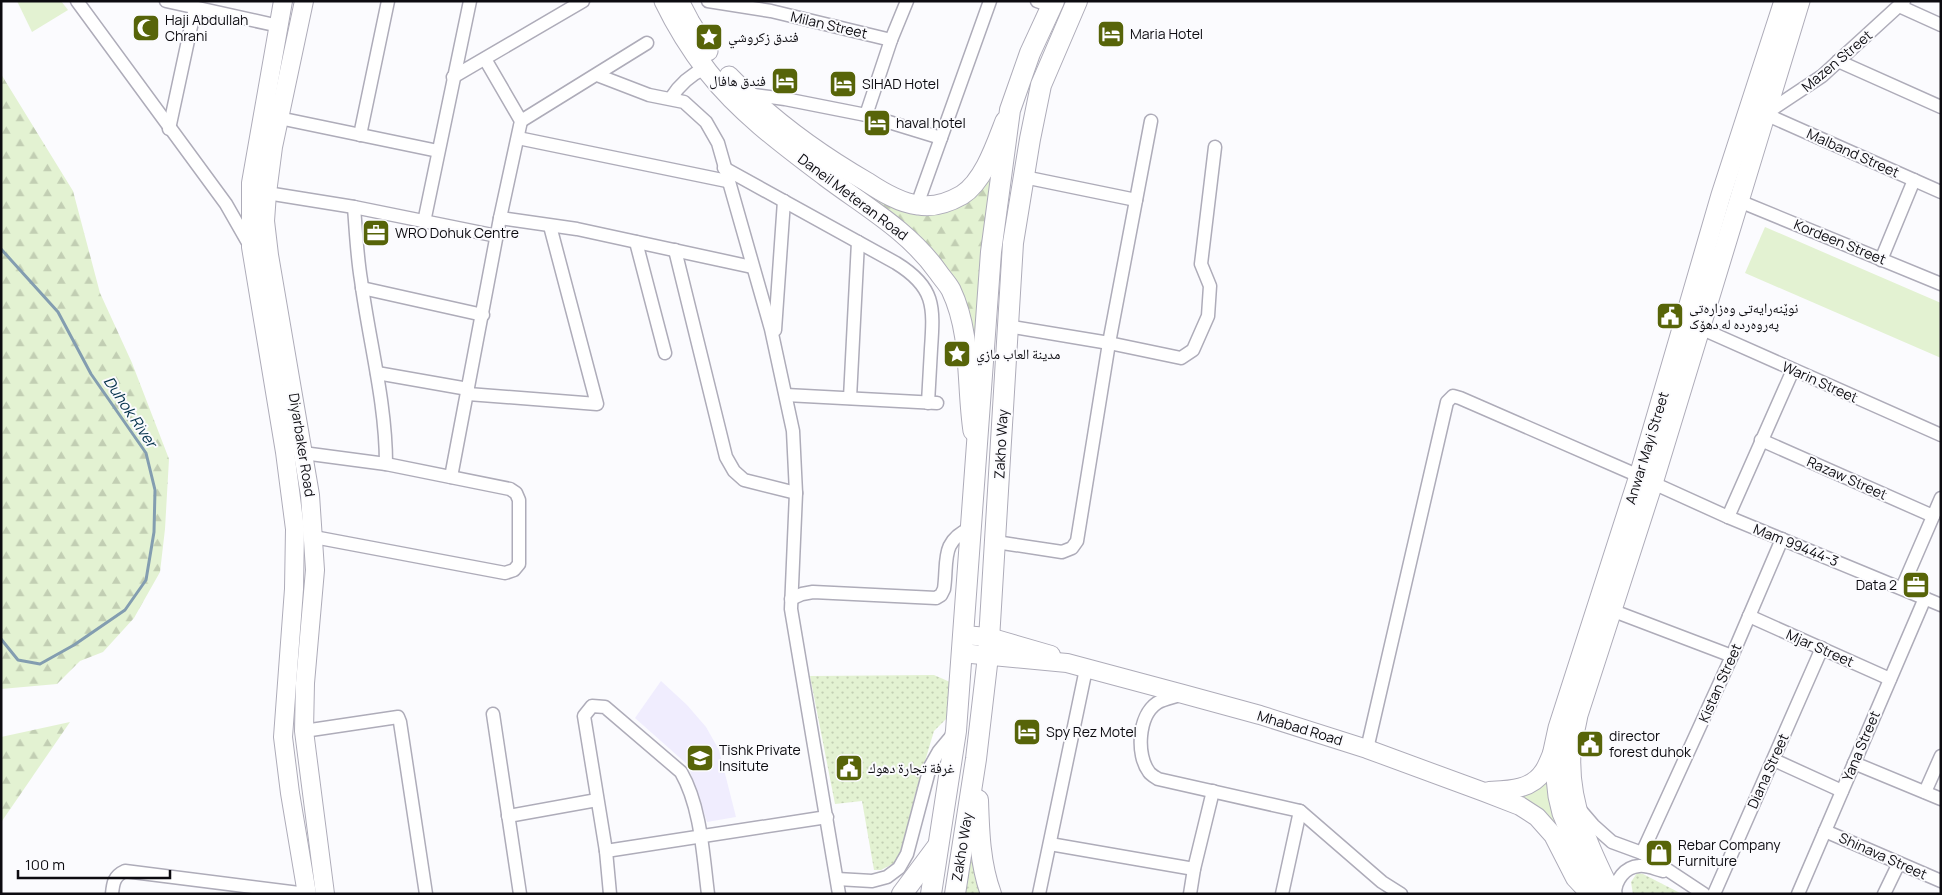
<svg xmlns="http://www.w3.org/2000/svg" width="1942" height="895" font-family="Manrope,'Noto Naskh Arabic',sans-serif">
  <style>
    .built { fill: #f0edfe }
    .grass { fill: url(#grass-dots) }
    .forest { fill: url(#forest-firs) }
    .garden { fill: #e3f2d2 }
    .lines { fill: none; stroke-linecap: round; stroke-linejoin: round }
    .stream { stroke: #839db0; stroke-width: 3 }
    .minor-casing { stroke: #aeacb9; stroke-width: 15 }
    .secondary-casing { stroke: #aeacb9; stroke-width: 20 }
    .primary-casing { stroke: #aeacb9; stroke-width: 21 }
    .trunk-casing { stroke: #aeacb9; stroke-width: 22 }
    .minor { stroke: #fff; stroke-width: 12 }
    .secondary { stroke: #fff; stroke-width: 18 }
    .primary { stroke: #fff; stroke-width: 19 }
    .trunk { stroke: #fff; stroke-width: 20 }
    .labels { text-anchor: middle; stroke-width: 4; stroke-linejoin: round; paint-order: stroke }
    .poi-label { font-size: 14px; fill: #0c0b10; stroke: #fbfbfe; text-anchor: start }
    .street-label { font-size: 14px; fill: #0c0b10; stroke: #fbfbfe }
    .water-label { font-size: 15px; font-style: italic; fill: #002f48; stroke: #fbfbfe }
  </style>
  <defs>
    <pattern id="grass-dots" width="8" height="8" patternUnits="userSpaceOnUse" patternTransform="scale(1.25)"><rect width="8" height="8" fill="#e3f2d2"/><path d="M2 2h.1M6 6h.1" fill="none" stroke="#c2ceb3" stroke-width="1.8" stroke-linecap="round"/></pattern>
    <pattern id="forest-firs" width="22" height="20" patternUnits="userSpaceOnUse" patternTransform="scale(1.25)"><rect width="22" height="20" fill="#e3f2d2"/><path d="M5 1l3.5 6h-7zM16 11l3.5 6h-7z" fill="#c2ceb3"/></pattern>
  </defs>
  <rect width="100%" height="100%" fill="#fbfbfe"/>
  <path class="built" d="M661,681L687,705L706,727L719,750L736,817L707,822L688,765L635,718Z"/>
  <g class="grass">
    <path d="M934,675L950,682L949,716L934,731L914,798L904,844L898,861L881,870H874L862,801L835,804L810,676Z"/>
    <path d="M970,853L977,878L984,894H964Z"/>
    <path d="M1637,873L1643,874L1682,894H1633L1631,882Z"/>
  </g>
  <g class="forest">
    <path d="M1,74L73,191L100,293L132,363L169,459L165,529L160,572L134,618L103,652L80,661L57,684L1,689Z"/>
    <path d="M767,119L929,211L995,156L975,380L959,296L861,194Z"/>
    <path d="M70,722L2,821L1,820V737Z"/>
  </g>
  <g class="garden">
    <path d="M17,1H61L68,10L32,32Z"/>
    <path d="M1765,227L1941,303V358L1745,273Z"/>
    <path d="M1549,770L1581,878L1555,829L1518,792Z"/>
  </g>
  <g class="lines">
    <path class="stream" d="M1,249L58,312L91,374L146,453L155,490L154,532L146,580L125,610L74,645L40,664L18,660L1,639"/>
    <g class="minor-casing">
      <g id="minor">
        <path d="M77,1L226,204L250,246"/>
        <path d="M166,1L279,26"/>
        <path d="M708,1L771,11L891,40"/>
        <path d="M1037,1L1051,6"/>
        <path d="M1899,6L1941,25"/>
        <path d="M1838,61L1941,107"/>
        <path d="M597,75L649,95L684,102L706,122L718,143L771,329L793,431L796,493L791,609L839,894"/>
        <path d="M453,77L583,1"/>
        <path d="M746,94L785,99L866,115L941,138"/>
        <path d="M671,98C680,84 690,75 705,68"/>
        <path d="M1765,114L1941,192"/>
        <path d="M1765,114L1822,76L1904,1"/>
        <path d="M866,115L891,40L907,1"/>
        <path d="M279,118L438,151"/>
        <path d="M521,121L647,43"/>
        <path d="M169,129L195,8"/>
        <path d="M360,135L388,1"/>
        <path d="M518,138L727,181"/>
        <path d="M724,168L896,263C935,287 934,306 931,349C930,367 929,385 928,403"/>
        <path d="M1024,177L1136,200"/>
        <path d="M267,193L354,207L497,236"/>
        <path d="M1739,201L1941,284"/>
        <path d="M917,205L990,1"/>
        <path d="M354,207C356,232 357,256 361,280C369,341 386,402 386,464"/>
        <path d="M500,218L577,229L752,267"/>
        <path d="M424,222L470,1"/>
        <path d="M636,242L665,353"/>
        <path d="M675,250L726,457L734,471L744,480L796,493"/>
        <path d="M1881,260L1914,180"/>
        <path d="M362,288L483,315"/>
        <path d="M1007,326L1109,343L1181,358L1193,350L1208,316L1210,286L1201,264L1215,147"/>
        <path d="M1700,328L1941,435"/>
        <path d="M775,330L784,201"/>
        <path d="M377,373L468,389"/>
        <path d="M468,394L597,404L550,226"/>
        <path d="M786,395L937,403"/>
        <path d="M850,398L858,242"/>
        <path d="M1761,440L1933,516"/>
        <path d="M303,453L386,464L510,489L516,493L519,500V564L514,570L505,573L314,537"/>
        <path d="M451,477L500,218L521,121L485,59"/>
        <path d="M1653,483L1728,517L1941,605"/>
        <path d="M1728,517L1793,370"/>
        <path d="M996,542L1062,552L1072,548L1077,541L1109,343L1151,121"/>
        <path d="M1902,588L1941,498"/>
        <path d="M791,599L802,594L813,592L936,598L941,595L944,589C948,561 940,541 971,528"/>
        <path d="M1611,610L1732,656"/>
        <path d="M1749,616L1890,679"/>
        <path d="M1183,694C1175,697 1163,699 1157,703C1138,716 1136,755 1149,772C1151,775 1155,777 1158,779L1300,811L1382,882L1401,894"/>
        <path d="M493,714L520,894"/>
        <path d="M304,731L398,717L400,722L426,894"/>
        <path d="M1367,749L1447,402L1453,396L1460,398L1639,476"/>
        <path d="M1774,760L1842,791"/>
        <path d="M1854,763L1941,799"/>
        <path d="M1925,792L1941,756"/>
        <path d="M1581,811L1593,825L1612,842L1642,853L1704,894"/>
        <path d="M508,816L597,800"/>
        <path d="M1825,831L1941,881"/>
        <path d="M1050,844L1194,869"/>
        <path d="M606,851L827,817"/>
        <path d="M1642,853L1732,656L1782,539"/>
        <path d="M837,879L872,881L887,877L899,868L907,854L930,767L939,751L954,733"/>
        <path d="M112,894C113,883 114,876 125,871L307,894"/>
        <path d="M610,894L606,851L584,716L592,706L605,707L681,772C701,807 703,855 708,894"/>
        <path d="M1039,894L1086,669"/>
        <path d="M1190,894L1194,869L1213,791"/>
        <path d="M1282,894L1300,811"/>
        <path d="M1615,894C1615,880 1625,867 1639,866C1647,865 1655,869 1663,871"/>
        <path d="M1714,894L1822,648"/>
        <path d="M1798,894L1925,598"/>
        <path d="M1884,894L1899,863"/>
      </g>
    </g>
    <g class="secondary-casing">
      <g id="secondary">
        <path d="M283,1L251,183V247L285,452L295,529L294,589L283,737L290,793L307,894"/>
        <path d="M304,1L273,147L267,193L265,221L269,255L310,495L315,570L305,683L304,731L325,894"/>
        <path d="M963,635L989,637L1051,655"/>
        <path d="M961,653L1067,663L1183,694L1260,715L1367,749L1484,792L1520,806L1537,817L1553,835L1575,878L1590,894"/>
        <path d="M1489,791C1508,790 1531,790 1543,772C1547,767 1550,758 1553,751"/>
      </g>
    </g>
    <g class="primary-casing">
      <g id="primary">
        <path d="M664,1C676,26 691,50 708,72C740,113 785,146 826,177C866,207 909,231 938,272C942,278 948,284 951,290C972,334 966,385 973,431"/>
        <path d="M679,1L690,22L708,51"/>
        <path d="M729,76C768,117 817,153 867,182C882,192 900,203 918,205C934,208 948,203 962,195C984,181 996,144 1005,121"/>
        <path d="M1596,894L1562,813L1558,796L1553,751L1558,728L1639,476L1721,195L1784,1"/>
        <path d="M1612,894C1590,850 1568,804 1571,753C1572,740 1576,727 1578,715L1653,483L1800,1"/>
      </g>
    </g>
    <g class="trunk-casing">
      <g id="trunk">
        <path d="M978,800C979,832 980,864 991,894"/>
        <path d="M902,894L937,847"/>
        <path d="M931,894L956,731L991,252L1010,110L1030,53L1054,1"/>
        <path d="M955,894L976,759L988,656L1013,243L1030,139L1041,85L1077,1"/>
      </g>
    </g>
    <use href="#minor" class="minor"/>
    <use href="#secondary" class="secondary"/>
    <use href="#primary" class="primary"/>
    <use href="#trunk" class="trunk"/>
  </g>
  <defs>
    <g id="mosque-square" transform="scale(1.4375)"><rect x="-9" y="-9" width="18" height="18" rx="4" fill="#576409" stroke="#fbfbfe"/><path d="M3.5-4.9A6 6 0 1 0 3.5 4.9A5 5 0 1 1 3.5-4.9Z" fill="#fff"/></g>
    <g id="hotel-square" transform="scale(1.4375)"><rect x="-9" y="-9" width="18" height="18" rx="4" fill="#576409" stroke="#fbfbfe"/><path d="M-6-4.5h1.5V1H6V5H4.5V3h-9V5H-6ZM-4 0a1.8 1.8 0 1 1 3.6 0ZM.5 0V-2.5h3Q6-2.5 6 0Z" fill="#fff"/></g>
    <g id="sight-square" transform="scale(1.4375)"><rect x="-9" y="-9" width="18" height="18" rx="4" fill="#576409" stroke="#fbfbfe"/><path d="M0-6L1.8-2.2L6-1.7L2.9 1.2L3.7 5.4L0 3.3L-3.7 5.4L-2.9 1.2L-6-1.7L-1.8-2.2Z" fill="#fff"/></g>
    <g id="office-square" transform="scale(1.4375)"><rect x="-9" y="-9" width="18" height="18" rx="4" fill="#576409" stroke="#fbfbfe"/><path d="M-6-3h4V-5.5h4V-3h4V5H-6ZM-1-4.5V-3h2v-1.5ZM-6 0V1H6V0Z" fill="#fff"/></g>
    <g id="civic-square" transform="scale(1.4375)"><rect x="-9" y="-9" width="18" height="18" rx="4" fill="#576409" stroke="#fbfbfe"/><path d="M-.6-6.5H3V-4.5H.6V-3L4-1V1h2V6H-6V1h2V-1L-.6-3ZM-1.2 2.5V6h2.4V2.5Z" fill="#fff"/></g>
    <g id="university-square" transform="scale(1.4375)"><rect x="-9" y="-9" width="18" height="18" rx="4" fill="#576409" stroke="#fbfbfe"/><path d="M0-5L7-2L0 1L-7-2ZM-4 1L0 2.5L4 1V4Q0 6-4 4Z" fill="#fff"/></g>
    <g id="shop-square" transform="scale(1.4375)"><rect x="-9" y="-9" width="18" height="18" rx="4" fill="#576409" stroke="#fbfbfe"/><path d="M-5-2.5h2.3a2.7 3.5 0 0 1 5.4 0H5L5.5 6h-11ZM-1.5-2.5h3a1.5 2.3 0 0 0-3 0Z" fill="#fff"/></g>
  </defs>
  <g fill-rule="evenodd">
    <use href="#mosque-square" x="146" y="28"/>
    <use href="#hotel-square" x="1111" y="34"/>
    <use href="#sight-square" x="709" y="37"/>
    <use href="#hotel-square" x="785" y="81"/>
    <use href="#hotel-square" x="843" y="84"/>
    <use href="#hotel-square" x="877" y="123"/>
    <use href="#office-square" x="376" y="233"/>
    <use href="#civic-square" x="1670" y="316"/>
    <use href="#sight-square" x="957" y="354"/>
    <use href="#office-square" x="1916" y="585"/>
    <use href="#hotel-square" x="1027" y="732"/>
    <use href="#civic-square" x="1590" y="744"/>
    <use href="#university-square" x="700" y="758"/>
    <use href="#civic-square" x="849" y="768"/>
    <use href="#shop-square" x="1659" y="853"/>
  </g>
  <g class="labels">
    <g class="poi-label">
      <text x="165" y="25">Haji Abdullah<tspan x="165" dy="16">Chrani</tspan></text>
      <text x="1130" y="39">Maria Hotel</text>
      <text x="728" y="42">فندق زكروشي</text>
      <text x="766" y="86" text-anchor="end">فندق هافال</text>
      <text x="862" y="89">SIHAD Hotel</text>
      <text x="896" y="128">haval hotel</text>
      <text x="395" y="238">WRO Dohuk Centre</text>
      <text x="1689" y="313">نوێنەرایەتی وەزارەتی<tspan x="1689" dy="16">پەروەردە لە دهۆک</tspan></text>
      <text x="976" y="359">مدينة العاب مازي</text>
      <text x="1897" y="590" text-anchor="end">Data 2</text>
      <text x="1046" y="737">Spy Rez Motel</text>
      <text x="1609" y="741">director<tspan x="1609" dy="16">forest duhok</tspan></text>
      <text x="719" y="755">Tishk Private<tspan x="719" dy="16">Insitute</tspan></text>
      <text x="868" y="773">غرفة تجارة دهوك</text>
      <text x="1678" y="850">Rebar Company<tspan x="1678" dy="16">Furniture</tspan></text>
    </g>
    <g class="street-label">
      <text transform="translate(829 25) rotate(13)" y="5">Milan Street</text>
      <text transform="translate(1837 61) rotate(-40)" y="5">Mazen Street</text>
      <text transform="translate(1853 153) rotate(24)" y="5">Malband Street</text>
      <text transform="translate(853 197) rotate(37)" y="5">Daneil Meteran Road</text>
      <text transform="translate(1840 242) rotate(22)" y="5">Kordeen Street</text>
      <text transform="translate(1820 382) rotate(24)" y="5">Warin Street</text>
      <text transform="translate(1001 444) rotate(-87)" y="5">Zakho Way</text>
      <text transform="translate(302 445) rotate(81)" y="5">Diyarbaker Road</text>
      <text transform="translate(1647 448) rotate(-73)" y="5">Anwar Mayi Street</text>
      <text transform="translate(1847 478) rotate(24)" y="5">Razaw Street</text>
      <text transform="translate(1796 545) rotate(22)" y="5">Mam 99444-3</text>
      <text transform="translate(1820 648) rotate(24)" y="5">Mjar Street</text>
      <text transform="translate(1720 683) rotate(-66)" y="5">Kistan Street</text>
      <text transform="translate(1300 728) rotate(17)" y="5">Mhabad Road</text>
      <text transform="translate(1861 746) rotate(-67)" y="5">Yana Street</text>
      <text transform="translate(1768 771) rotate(-66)" y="5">Diana Street</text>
      <text transform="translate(962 847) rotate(-81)" y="5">Zakho Way</text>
      <text transform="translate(1883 856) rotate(24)" y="5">Shinava Street</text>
    </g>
    <g class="water-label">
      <text transform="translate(130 412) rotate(56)" y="5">Duhok River</text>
    </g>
  </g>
  <rect width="1942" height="895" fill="none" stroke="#0c0b10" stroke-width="5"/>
  <path d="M18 870v8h152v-8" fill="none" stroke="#0c0b10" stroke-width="2.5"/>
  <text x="25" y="870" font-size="15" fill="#0c0b10" stroke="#fbfbfe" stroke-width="4" paint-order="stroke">100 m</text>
</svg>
